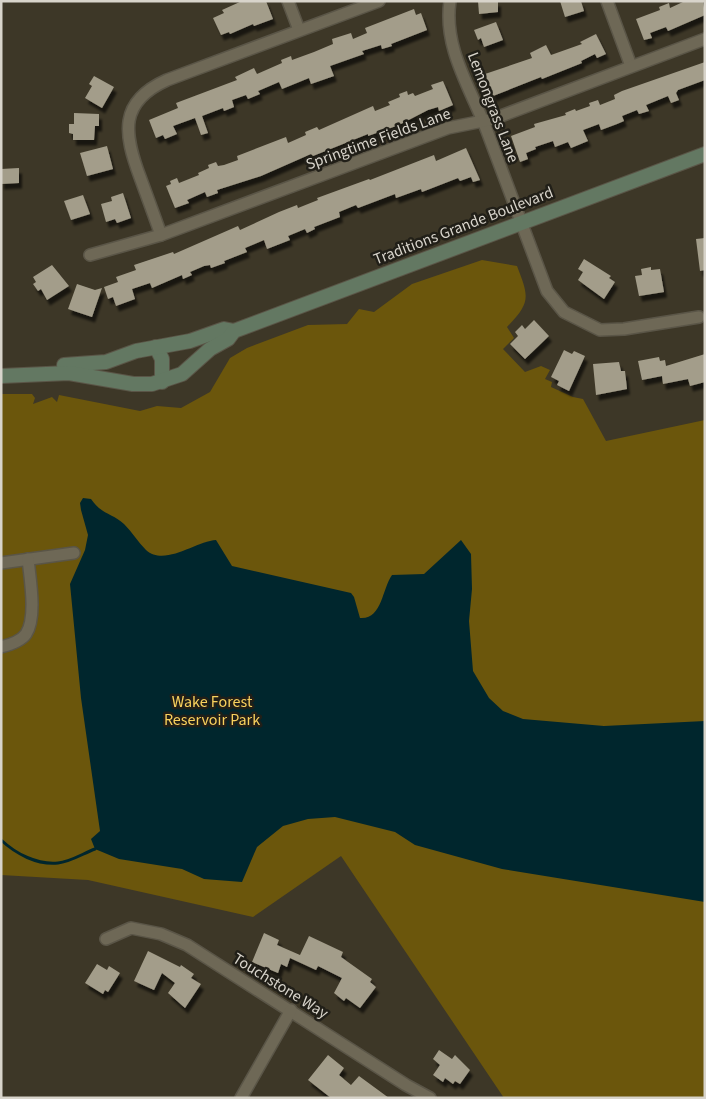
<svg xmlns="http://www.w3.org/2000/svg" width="706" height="1099" font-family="'Source Sans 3',sans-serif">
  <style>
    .green { fill: #6b560c }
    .water { fill: #00262d }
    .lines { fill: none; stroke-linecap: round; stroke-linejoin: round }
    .stream { stroke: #00262d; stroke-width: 3 }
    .building { fill: #a39d8a; filter: url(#shadow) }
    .minor-casing { stroke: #5a5547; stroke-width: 14 }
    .secondary-casing { stroke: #5a5547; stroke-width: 16 }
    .minor { stroke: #6e6856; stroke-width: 11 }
    .secondary { stroke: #637862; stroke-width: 14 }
    .labels { text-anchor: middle; stroke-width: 5; stroke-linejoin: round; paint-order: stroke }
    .street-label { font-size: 16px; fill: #d8d4cb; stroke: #211f18 }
    .park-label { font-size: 16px; fill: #f8d15e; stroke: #211f18 }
  </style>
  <defs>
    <filter id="shadow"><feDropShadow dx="3" dy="5.5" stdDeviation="1" flood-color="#0009"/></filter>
  </defs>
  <rect width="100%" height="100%" fill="#3d3727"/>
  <path class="green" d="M482,260L517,266C529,297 531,302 507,327L514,338L503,349L525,372L541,366L550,370L545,379L552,382L551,387L573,397L583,399L606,441L705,420V1098H504L341,856L253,917L88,880L1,875V394H32L35,398L33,404L52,397L57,402L59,395L140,411L157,406L181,408L210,392L230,358L247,348L308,325L347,324L359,309L374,312L412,284Z"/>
  <path class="water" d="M83,498L91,499C102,515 112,513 124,524C132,532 138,542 146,550C165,567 196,541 216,540L232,566L351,593L354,597L360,618C382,620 382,589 392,575L424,574L461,540L471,554L472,589L469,621L473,671L489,698L503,711L523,719L604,726L705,721V902L502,869L415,845L395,832L335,817L308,819L283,826L257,847L242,882L204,879L182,869L119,859L95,849L91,839L100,831L81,698L70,584L85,550L88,535L81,510L80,503Z"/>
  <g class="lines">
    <path class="stream" d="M1,840C16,854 37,865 58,863C70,862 84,853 95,849"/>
  </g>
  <g class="building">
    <path d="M242,1H266L273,19L254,26L253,24L230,34L229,32L221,35L213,18L224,13L222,10Z"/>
    <path d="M478,1H498V12L479,14Z"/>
    <path d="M560,1H581L584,11L565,17Z"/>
    <path d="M685,1H703L705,15L668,31L666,27L650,33L652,38L644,40L636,19L660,10L659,7L669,3L670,8Z"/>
    <path d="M414,9L416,15L421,13L427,30L391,44L392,46L382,49L381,45L362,51L364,54L330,66L334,76L311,84L309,78L282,89L279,82L258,91L260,94L248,99L246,95L232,100L234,107L224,111L223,108L202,116L208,133L201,135L195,118L173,126L177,134L165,139L163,135L156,138L149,120L178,108L176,103L237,80L235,77L254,68L257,74L282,63L281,60L291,56L292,60L314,52L333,44L332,39L351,33L353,39L367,33L365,28Z"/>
    <path d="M496,22L503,40L484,47L481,38L478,40L474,30Z"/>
    <path d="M596,34L606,54L597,58L595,54L581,61L582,63L542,79L541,77L493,96L485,74L532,58L530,53L546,45L551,55L582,44L580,42Z"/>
    <path d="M705,62V80L678,90L676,93L679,100L671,103L668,96L646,105L649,111L639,114L637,110L622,116L624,121L617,124L601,130L599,124L583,130L588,141L571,148L568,142L555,147L553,141L535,147L536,149L526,153L528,159L520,162L511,136L535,127L534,124L566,115L565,113L575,109L576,111L590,106L589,103L598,100L600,105L615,99L614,95L622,91Z"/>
    <path d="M94,76L114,87L102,108L85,98L92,86L89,84Z"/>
    <path d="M443,81L453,105L439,111L438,107L428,110L399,125L368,136V134L313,156L311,154L261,176L217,190L218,193L207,197L205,192L187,200L189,203L175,208L166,186L171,184L170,181L177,178L179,183L199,175L198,173L209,168L208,165L216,162L218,166L224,165L238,160L237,156L286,137L288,143L306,135L305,132L317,127L319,130L373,106L375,111L390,105L388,102L400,97L399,94L407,91L408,95L413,93L415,96L433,89L431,85Z"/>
    <path d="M74,113L99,114V126H95L94,140H73V134L69,133V124H74Z"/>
    <path d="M107,146L113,169L87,176L80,153Z"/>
    <path d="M466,148L480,180L473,182L471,177L460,181L458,178L422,192L421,189L396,198L395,194L358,208L356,205L339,212L340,217L314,227L315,229L307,233L305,229L288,236L290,240L267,249L264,240L245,248L247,252L224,261L225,263L211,268L210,265L204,266L190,272L192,275L183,279L182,275L152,288L150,283L132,289L135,299L116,306L113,297L108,299L104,287L118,282L116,277L136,270L134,265L173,252L174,254L238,226L240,230L279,212L297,205L298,208L318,200L317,198L369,179L370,180L434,155L436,161Z"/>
    <path d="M19,168V183L1,184V169Z"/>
    <path d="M123,193L131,218L117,223L115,219L106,222L101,204L112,201L111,197Z"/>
    <path d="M83,195L90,214L71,220L64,201Z"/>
    <path d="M705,238V270L700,271L696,239Z"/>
    <path d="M584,259L611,276L609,278L615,282L604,299L578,280L583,272L578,269Z"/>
    <path d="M52,265L69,286L47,300L41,289L38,291L33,284L36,282L33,277Z"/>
    <path d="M651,267V270L660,269L664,292L639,296L635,276L642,275L641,269Z"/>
    <path d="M77,284L95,290L102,288L92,317L68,309Z"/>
    <path d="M534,320L549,336L525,359L510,344L518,336L515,332L522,325L525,329Z"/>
    <path d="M564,350L572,354L574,351L585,356L569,391L557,385L559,381L551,377Z"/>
    <path d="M705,354V382L690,386L688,379L663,384L662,376L642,380L638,361L659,357L660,361L665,360L666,366Z"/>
    <path d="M619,362L621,371H625L627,389L596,395L593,364Z"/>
    <path d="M264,933L279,940L277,945L300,955L309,936L343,952L341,957L372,979L370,982L376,987L360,1008L346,998L344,1001L334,993L342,978L318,966L316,970L290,958L287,967L281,964L278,973L252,962Z"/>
    <path d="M148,951L180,967L181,965L194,974L191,978L201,984L185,1008L168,993L175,983L162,973L154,990L134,981Z"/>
    <path d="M97,964L107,970L109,966L120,973L108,992L105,990L103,994L85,983Z"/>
    <path d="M439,1050L452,1059L455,1055L470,1070L460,1084L455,1081L453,1084L445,1078L443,1082L433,1075L440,1065L433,1059Z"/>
    <path d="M328,1055L344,1068L339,1075L351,1085L359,1076L389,1098H331L308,1080Z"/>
  </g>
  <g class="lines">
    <g class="minor-casing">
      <g id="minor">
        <path d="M288,1L299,30"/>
        <path d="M450,1C443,48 471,89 487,131C507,185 527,238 547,291L564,312L600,330L624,329L699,317"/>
        <path d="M607,1L631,66"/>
        <path d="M161,235C154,215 147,196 140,177C124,134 118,102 167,80L379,1"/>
        <path d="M90,255L161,235L448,128L493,119L705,39"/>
        <path d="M1,563L74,553"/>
        <path d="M1,647C9,645 21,641 26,634C37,617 30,579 28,559"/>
        <path d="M106,939L131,928L161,934L187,945L406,1085L430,1098"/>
        <path d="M241,1098L291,1010"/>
      </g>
    </g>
    <g class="secondary-casing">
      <g id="secondary">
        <path d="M156,347L162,359V382"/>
        <path d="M64,365L106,362L136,351L190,341L224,329L234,331"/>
        <path d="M1,376L69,373L133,384H152L182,374L210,349L228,339L234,331L705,154"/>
      </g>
    </g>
    <use href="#minor" class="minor"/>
    <use href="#secondary" class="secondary"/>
  </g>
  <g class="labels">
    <g class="street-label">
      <text transform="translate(494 107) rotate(69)" y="6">Lemongrass Lane</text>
      <text transform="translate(378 138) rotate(-20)" y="6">Springtime Fields Lane</text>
      <text transform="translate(463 225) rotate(-21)" y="6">Traditions Grande Boulevard</text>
      <text transform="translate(281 985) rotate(32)" y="6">Touchstone Way</text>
    </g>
    <g class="park-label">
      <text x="212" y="707">Wake Forest<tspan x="212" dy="18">Reservoir Park</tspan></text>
    </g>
  </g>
  <rect width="706" height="1099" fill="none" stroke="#d8d4cb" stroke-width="5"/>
</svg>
